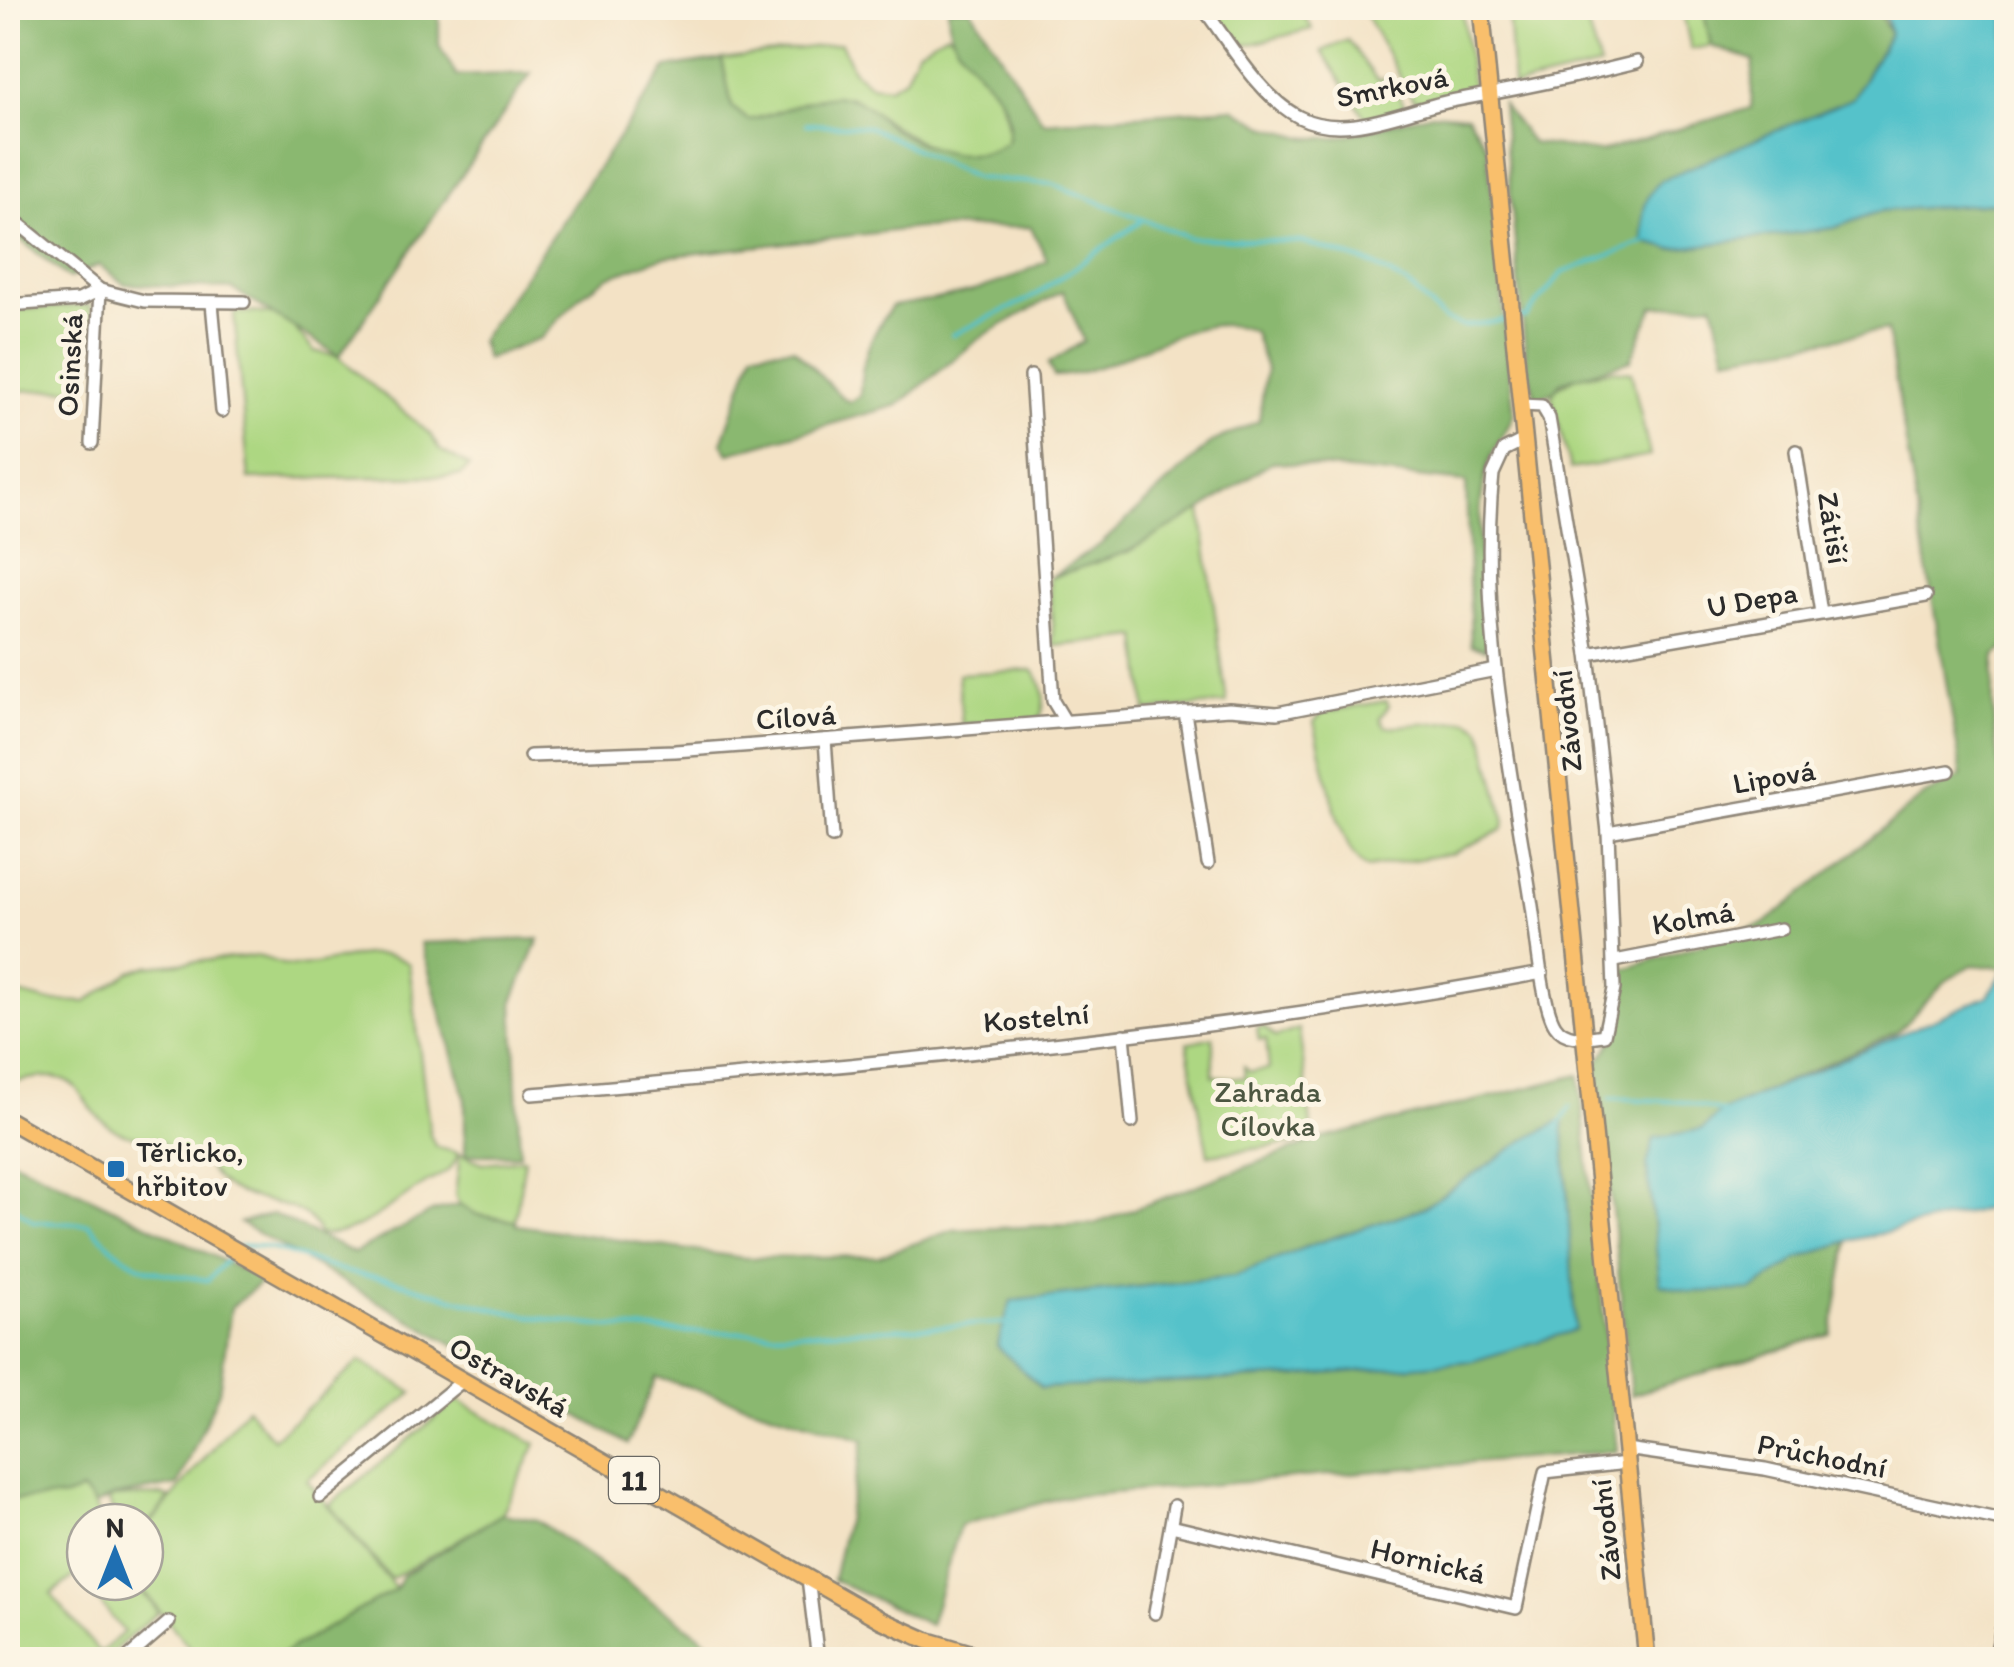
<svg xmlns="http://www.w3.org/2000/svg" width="2014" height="1667" font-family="Itim,sans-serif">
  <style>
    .green { fill: #add782; stroke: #6c8156; stroke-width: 2.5; fill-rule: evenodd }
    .forest { fill: #8ab870; stroke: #5a724e; stroke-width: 2.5; fill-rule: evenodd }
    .water { fill: #54c2ca; stroke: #40767a; stroke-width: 2.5 }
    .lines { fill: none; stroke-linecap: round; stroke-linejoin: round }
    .stream { stroke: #54c2ca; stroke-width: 4 }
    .minor-casing { stroke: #8f8678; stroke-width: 16 }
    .major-casing { stroke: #8f8678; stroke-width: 20 }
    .minor { stroke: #fff; stroke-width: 11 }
    .major { stroke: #f9bf6c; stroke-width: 15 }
    .poi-dot { fill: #1f6fb2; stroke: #fcf5e5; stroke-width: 4 }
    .labels { text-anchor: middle; stroke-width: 10; stroke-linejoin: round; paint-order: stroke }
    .shield { fill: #fcf5e5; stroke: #6a6863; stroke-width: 2.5 }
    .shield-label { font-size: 28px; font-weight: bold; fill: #2b2b2b }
    .street-label { font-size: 30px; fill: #2b2b2b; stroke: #fcf5e5 }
    .park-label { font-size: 30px; fill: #4c5641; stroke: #fcf5e5 }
    .poi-label { font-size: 30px; fill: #2b2b2b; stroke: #fcf5e5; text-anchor: start }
  </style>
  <rect width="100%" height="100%" fill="#fcf5e5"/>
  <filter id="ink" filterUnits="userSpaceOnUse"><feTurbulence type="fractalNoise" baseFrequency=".01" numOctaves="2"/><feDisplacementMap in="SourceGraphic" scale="20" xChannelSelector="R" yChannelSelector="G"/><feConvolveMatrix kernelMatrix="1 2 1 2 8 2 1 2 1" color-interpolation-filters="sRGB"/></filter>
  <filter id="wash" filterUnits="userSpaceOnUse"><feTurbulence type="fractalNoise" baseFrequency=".0048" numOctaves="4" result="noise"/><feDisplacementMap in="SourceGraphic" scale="40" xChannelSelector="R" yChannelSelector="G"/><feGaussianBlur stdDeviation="2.25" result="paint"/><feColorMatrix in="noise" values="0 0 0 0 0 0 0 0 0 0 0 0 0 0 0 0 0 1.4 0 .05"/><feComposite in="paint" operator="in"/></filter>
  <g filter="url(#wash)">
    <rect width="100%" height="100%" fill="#f3e2c5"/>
    <g class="green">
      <path d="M1209,8H1299L1312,29L1239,47Z"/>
      <path d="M1362,8H1462L1473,94L1421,104L1412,98Z"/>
      <path d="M1508,8H1582L1600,66L1513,87Z"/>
      <path d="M1682,8H1703L1711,46L1691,49Z"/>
      <path d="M947,33C974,50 1015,109 1007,141C958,184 890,122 852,97L805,102L775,116L748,120L732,107L722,59L841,43L853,70L870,85L889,87L905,78L918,50Z"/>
      <path d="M1348,40L1377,80L1390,78L1406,108L1366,119L1322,51Z"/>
      <path d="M91,305L89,383L77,389L10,391L12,310Z"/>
      <path d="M252,312L278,315L291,324L314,351L337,356L430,434L440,450L469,466L461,475L450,476L249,479L234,313Z"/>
      <path d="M1612,370L1631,372L1650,456L1570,469L1552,397L1555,388L1579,376Z"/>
      <path d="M1201,510L1227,703L1146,711L1138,637L1054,646L1049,578L1127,552Z"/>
      <path d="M1032,670C1044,680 1047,705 1039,719L962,725L958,674Z"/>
      <path d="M1386,701L1389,706L1380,718L1385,727L1468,720L1481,728L1505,822L1502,830L1453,853L1367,868C1339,857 1322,753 1314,722L1323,712Z"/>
      <path d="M254,956C268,957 279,965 292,966C329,967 376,941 409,964L430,1135L436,1147L458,1153C454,1172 441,1174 426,1183C388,1205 366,1234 320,1235C306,1198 258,1206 229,1188C215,1180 207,1164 196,1152L181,1160C175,1155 170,1148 164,1144C151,1135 132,1139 119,1132C70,1106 92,1059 8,1084V991L46,1001L86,1002L130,972L148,966Z"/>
      <path d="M1264,1027L1275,1037L1299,1029L1313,1141L1208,1155L1187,1043L1213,1037V1076L1245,1078L1244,1067L1250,1072L1269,1069L1266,1039L1259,1040L1257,1028Z"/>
      <path d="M460,1154L483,1163L525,1159L515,1221L478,1215L459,1205L455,1195Z"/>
      <path d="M360,1361L413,1393L307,1480L396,1589L273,1659L200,1660L136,1582H145V1530L247,1408L273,1439Z"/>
      <path d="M457,1400L536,1444L502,1514L391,1579L329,1505Z"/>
      <path d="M77,1492H86L104,1522H85V1582H134L158,1612L104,1659L8,1660V1500L65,1497ZM77,1574L124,1632L100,1653L51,1594Z"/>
      <path d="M161,1495L170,1497L145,1527V1522H116L109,1501L112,1497Z"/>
    </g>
    <g class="forest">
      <path d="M8,8H439V46L457,76L531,73L339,356L233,289L124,284L99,265L69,278L8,230Z"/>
      <path d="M948,8H970L1043,122L1233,108L1265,126L1307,138H1336L1432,113L1467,116L1487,147L1514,413C1508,431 1495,445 1489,462C1471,518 1485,591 1486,649L1471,645L1466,482L1271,462L1201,510L1127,552L1049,578L1101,544L1212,442L1259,421L1266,369L1254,332C1197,302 1117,376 1054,376L1048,364L1084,341L1063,291L981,337L898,405L729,453L722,443L754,351L793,348C814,366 827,387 849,402L860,396C861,358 870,336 892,306C949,298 998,289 1047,260L1031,227L918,228L663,257L608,277L583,294L541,338L486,359L480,341L666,68L722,59L732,107L748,120C780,115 813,92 846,97C864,99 876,115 890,126C919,148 976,168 1007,141C1020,93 964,71 951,32C948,24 949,15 948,8Z"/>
      <path d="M1703,8H1877L1890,34L1853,98L1827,111L1673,249L1834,228L1880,211L2006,202V647L1995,656C1990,700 1994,739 2002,782L2006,784V968L1972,965L1946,981L1897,1032L1720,1112L1703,1129L1654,1139L1752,1290L1800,1258L1848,1241L1831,1334L1631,1395L1597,1063L1617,1035L1619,971L1764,924L1925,795L1962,776L1887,330L1726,357L1713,303L1653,307L1631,360L1561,382L1554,392L1536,399L1527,368L1502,104L1532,143L1600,152L1751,108L1753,60L1711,46Z"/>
      <path d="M539,939L513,1001L520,1155H465V1097L421,943Z"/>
      <path d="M1579,1075L1617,1451L1063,1497L960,1525L930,1625L833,1580L864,1440L656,1377L628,1444L240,1223L273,1214L354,1253L432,1212L459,1205L478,1215L515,1221L516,1225L744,1258L879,1256L953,1230L1094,1224L1324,1138ZM1563,1120L1575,1330L1300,1376L1041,1388L997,1346L1011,1301L1235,1276L1314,1244L1423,1208L1523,1141Z"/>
      <path d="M8,1158L263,1280L231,1308L219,1391L178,1485L112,1497L95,1505L82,1491L65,1497L8,1500Z"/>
      <path d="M502,1514L537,1520L733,1659H273L396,1589L402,1576Z"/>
    </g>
    <g class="water">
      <path d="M1877,8H2006V202L1880,211L1834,228L1672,249L1644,242C1641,214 1642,200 1661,180L1853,98L1890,34L1887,20Z"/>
      <path d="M2006,968V1204L1848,1241L1800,1258L1752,1290L1691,1292L1660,1284L1647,1165L1654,1138L1703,1129L1720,1112L1988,996Z"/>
      <path d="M1563,1120L1575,1330L1473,1361L1300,1376L1041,1388L997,1346L1011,1301L1235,1276L1314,1244L1423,1208L1523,1141Z"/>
    </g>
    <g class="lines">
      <g class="stream">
        <path d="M806,124L869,127L975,178L1053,184L1190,238L1302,242L1372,264L1408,285L1444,319L1463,326L1510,320"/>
        <path d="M1519,318L1526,317L1562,273L1647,241"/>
        <path d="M952,335L1031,298L1140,222"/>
        <path d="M1610,1098L1684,1102L1724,1112"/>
        <path d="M1560,1124L1570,1107"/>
        <path d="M8,1202L34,1222L88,1224C137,1273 140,1270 208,1280L231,1255"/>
        <path d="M240,1246C276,1244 309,1262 343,1271C360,1276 378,1276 395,1281C442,1295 486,1309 535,1317C682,1343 855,1331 1005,1323"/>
      </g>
    </g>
  </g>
  <g filter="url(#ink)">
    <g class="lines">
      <g class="minor-casing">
        <g id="minor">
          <path d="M1203,8C1229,42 1260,97 1299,117C1348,142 1407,108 1456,100C1517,89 1577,77 1637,62"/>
          <path d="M8,215L100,290L144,301L244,302"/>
          <path d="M212,303L222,411"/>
          <path d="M8,305L79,300L100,290"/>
          <path d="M1031,376L1053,701L1065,721"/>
          <path d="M1521,405L1542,406L1549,418L1588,654L1608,832L1614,989L1604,1035C1588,1037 1566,1042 1555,1025C1542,1005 1536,932 1532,906C1510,764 1478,617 1493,474L1504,450L1524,440"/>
          <path d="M92,443L100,290"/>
          <path d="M1796,451L1821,613"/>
          <path d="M1588,654L1926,596"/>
          <path d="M1185,712L1208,863"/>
          <path d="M825,740L832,837"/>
          <path d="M530,756L675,751L1229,709L1277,713L1496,670"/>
          <path d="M1608,832L1949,771"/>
          <path d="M1615,961L1781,929"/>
          <path d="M1124,1035L1132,1122"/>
          <path d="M532,1094C870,1064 1209,1035 1542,973"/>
          <path d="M1626,1449L1765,1469L2006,1521"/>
          <path d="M320,1497L461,1382"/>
          <path d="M1171,1526L1516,1608L1545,1472L1627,1463"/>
          <path d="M808,1578L818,1660"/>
          <path d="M1155,1613L1174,1506"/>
          <path d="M125,1660L169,1622"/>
          <path d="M1995,1660L2006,1608"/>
        </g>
      </g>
      <g class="major-casing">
        <g id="major">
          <path d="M1481,8L1647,1660"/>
          <path d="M8,1120L881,1620L926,1640L994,1660"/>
        </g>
      </g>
      <use href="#minor" class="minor"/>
      <use href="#major" class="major"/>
    </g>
  </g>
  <rect class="poi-dot" x="106" y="1159" width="20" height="20" rx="5"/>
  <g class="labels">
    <rect class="shield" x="609" y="1457" width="50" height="46" rx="8"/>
    <g class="shield-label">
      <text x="634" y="1490">11</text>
    </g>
    <g class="street-label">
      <text transform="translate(1392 87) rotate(-11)" y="10">Smrková</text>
      <text transform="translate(70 365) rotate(-87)" y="10">Osinská</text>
      <text transform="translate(1833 528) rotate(81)" y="10">Zátiší</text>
      <text transform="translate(1752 600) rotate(-10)" y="10">U Depa</text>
      <text transform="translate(796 717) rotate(-4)" y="10">Cílová</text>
      <text transform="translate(1567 721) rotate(-96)" y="10">Závodní</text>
      <text transform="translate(1774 777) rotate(-10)" y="10">Lipová</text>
      <text transform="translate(1693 918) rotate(-10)" y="10">Kolmá</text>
      <text transform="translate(1036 1018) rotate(-5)" y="10">Kostelní</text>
      <text transform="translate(509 1377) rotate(30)" y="10">Ostravská</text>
      <text transform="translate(1822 1456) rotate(11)" y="10">Průchodní</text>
      <text transform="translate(1606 1530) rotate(-96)" y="10">Závodní</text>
      <text transform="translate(1428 1561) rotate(13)" y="10">Hornická</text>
    </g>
    <g class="park-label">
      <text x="1268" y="1102">Zahrada<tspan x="1268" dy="34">Cílovka</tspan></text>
    </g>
    <g class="poi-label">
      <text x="136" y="1162">Těrlicko,<tspan x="136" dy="34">hřbitov</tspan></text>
    </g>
  </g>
  <rect width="2014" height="1667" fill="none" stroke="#fcf5e5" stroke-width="40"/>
  <g transform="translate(115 1552)"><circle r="48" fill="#fcf5e5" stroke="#a8a49b" stroke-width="2.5"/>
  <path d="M0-8L18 38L0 25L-18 38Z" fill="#1f6fb2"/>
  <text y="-15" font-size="28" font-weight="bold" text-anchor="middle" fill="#2b2b2b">N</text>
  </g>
</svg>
